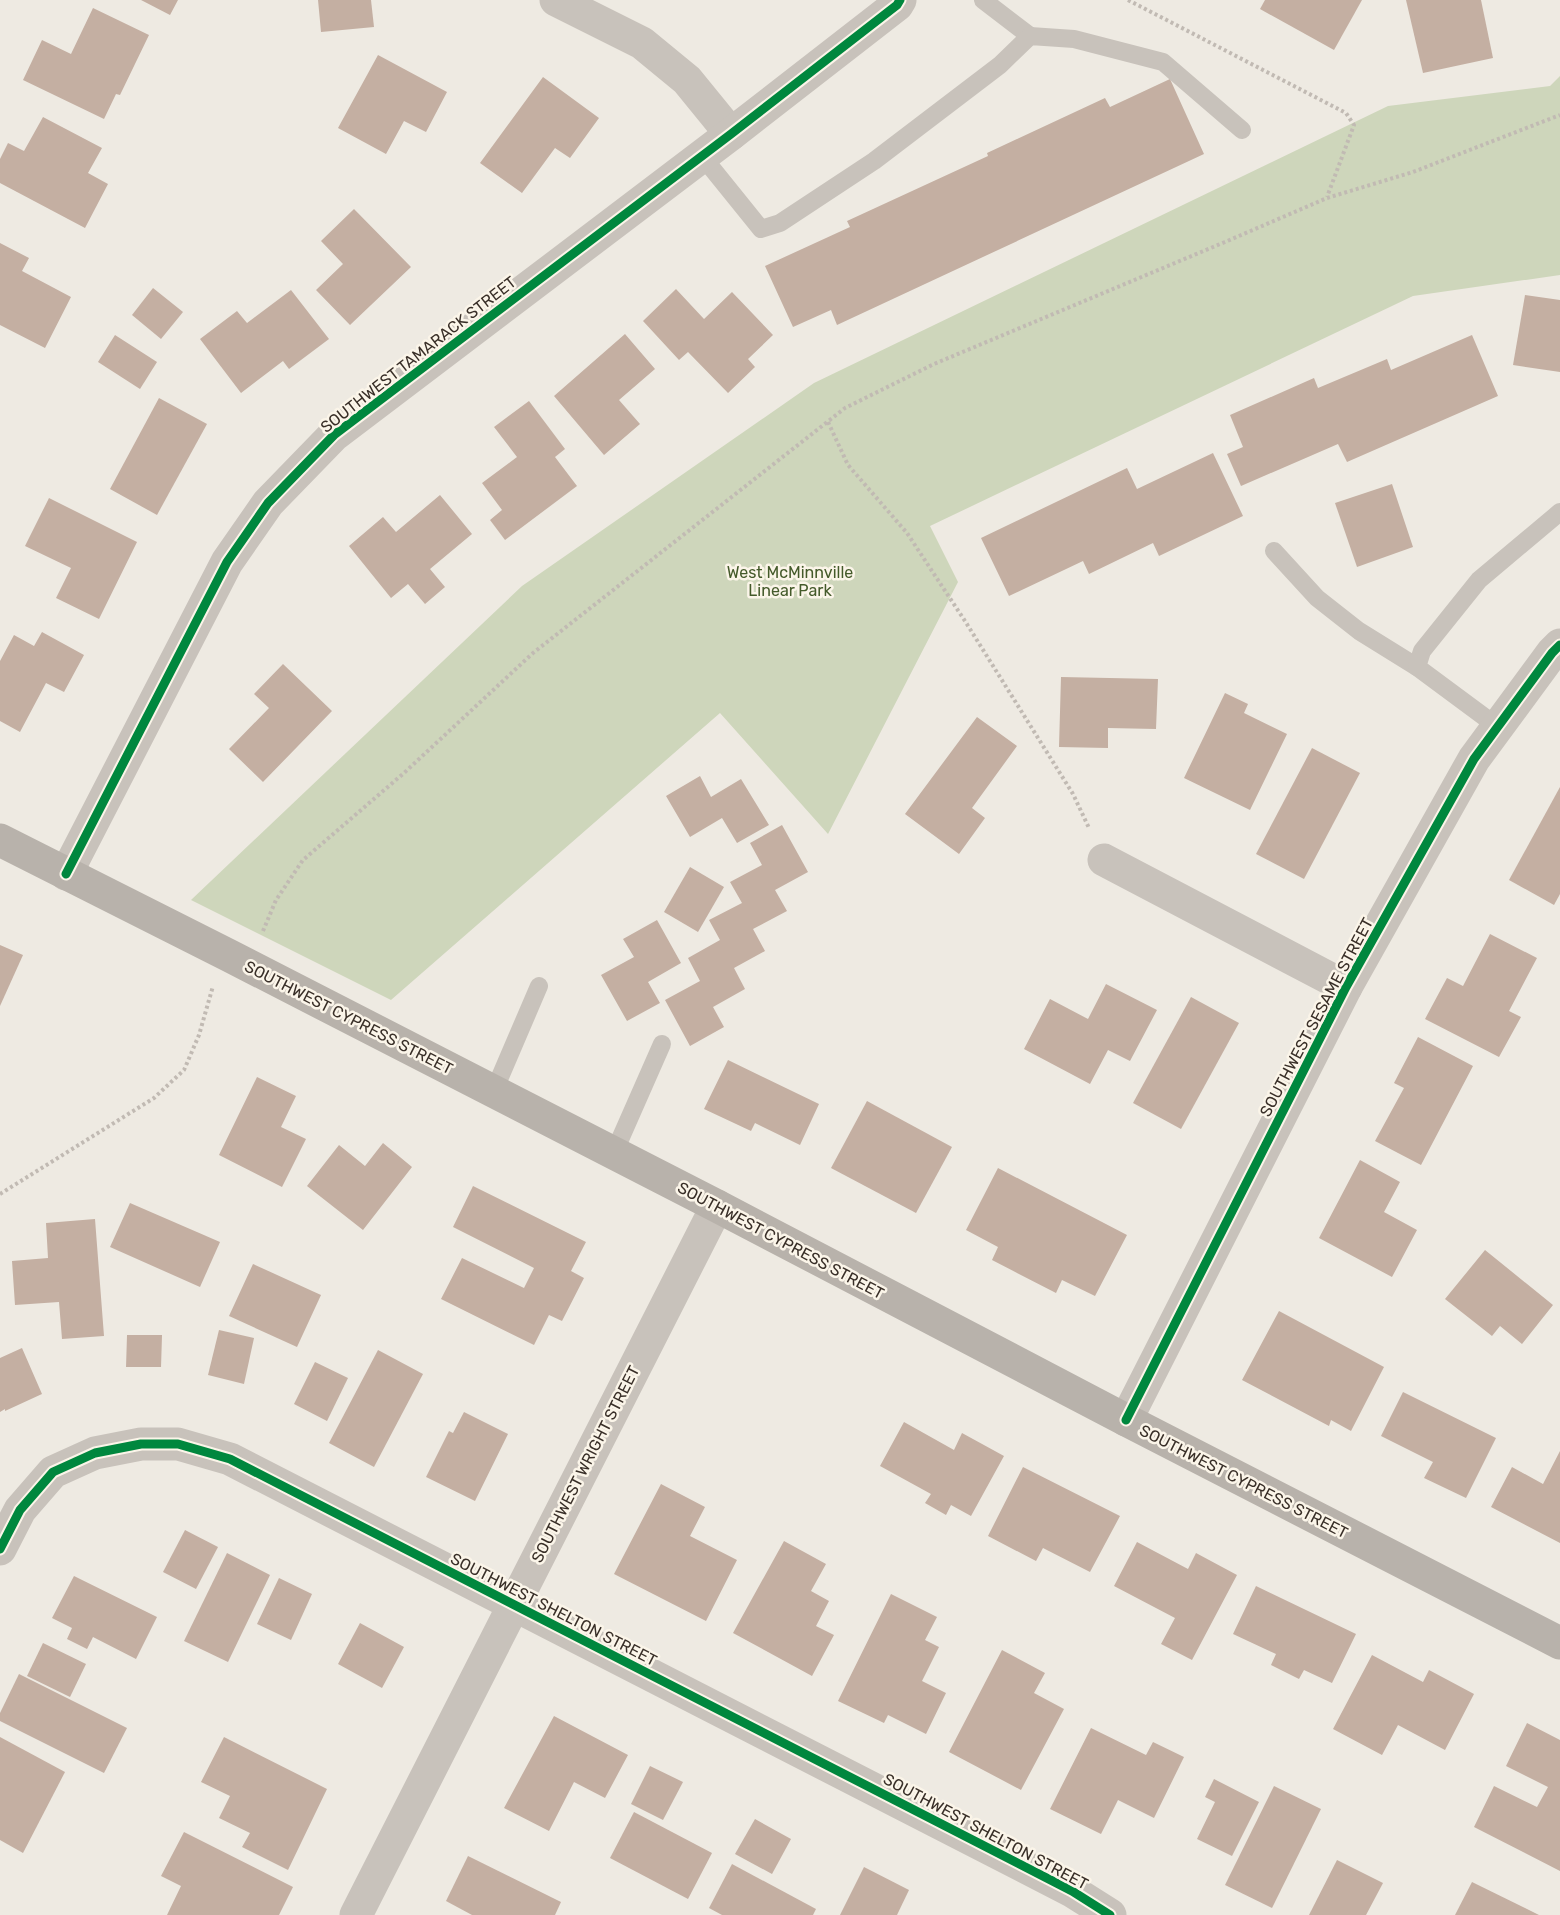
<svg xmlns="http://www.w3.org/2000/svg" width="1560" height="1915" font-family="Rubik,sans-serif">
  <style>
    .green { fill: #ced6bb }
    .building { fill: #c4afa2 }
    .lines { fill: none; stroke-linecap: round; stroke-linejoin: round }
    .path { stroke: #c1bab3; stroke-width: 4; stroke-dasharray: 3 3; stroke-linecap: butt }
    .lane { stroke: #c8c2bb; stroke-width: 18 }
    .street { stroke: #c8c2bb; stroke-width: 33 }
    .secondary { stroke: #b8b2ab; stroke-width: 33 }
    .cycleway-casing { stroke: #fbf5e9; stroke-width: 13 }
    .cycleway { stroke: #00873e; stroke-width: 9 }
    .labels { text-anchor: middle; stroke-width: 5; stroke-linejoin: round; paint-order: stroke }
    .street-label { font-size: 16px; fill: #392f28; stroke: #fbf5e9 }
    .park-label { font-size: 16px; fill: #445a2a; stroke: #fbf5e9 }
  </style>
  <rect width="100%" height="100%" fill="#eeeae2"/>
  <path class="green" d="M1560,76V275L1413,296L930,526L958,582L828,834L720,713L391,1000L191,900L522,586L814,383L1388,106L1550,86Z"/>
  <g class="building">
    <path d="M141,0H178L170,15Z"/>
    <path d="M318,0H371L374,27L321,32Z"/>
    <path d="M1265,0H1362L1334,50L1260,9Z"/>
    <path d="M1406,0H1481L1493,58L1423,73Z"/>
    <path d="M93,8L149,35L120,95L116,94L104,119L23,80L42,40L71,54Z"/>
    <path d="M378,55L447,92L426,132L404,121L386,154L338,128Z"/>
    <path d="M543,77L599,118L570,158L555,148L522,193L480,163Z"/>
    <path d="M1170,79L1204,154L837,325L831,310L793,327L765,266L850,227L847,221L988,156L987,153L1105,98L1110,107Z"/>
    <path d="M43,117L102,148L88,173L108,184L85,228L0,183V159L8,143L24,151Z"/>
    <path d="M354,209L411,267L350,325L316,290L343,264L321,241Z"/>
    <path d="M0,243L29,258L22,271L71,297L45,348L0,325Z"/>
    <path d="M153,288L183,312L161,339L132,315Z"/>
    <path d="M676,289L704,319L732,292L773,335L748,359L755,367L728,393L688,352L679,360L643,321Z"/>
    <path d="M291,290L329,339L289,369L283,361L241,393L200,339L237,311L247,323Z"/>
    <path d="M1525,295L1560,300V372L1513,365Z"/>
    <path d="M625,334L655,369L619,400L640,424L604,455L554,396Z"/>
    <path d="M115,335L157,362L140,389L98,362Z"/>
    <path d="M1472,335L1498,396L1347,462L1338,444L1241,486L1227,454L1243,447L1230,415L1314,378L1318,388L1387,359L1391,370Z"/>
    <path d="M159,398L207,424L157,515L110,489Z"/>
    <path d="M529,401L565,449L555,457L577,486L505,540L490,520L502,510L482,483L517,457L494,427Z"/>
    <path d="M1213,453L1243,516L1159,556L1153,543L1089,574L1083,561L1009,596L981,538L1127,468L1137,489Z"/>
    <path d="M1392,484L1413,547L1357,567L1335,503Z"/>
    <path d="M440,495L472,534L430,569L445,587L425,604L408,584L391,598L349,546L383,517L396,532Z"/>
    <path d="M49,498L137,542L99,619L56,598L71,568L25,546Z"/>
    <path d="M42,632L84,655L64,692L46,683L20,732L0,721V661L14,635L34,646Z"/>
    <path d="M283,664L332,711L263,782L229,749L269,708L254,694Z"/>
    <path d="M1061,677L1158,679L1156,729L1108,728V748L1059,747Z"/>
    <path d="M1225,693L1248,704L1244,713L1287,734L1250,810L1184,778Z"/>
    <path d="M977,717L1017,746L972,808L985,818L959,854L905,814Z"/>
    <path d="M1312,748L1360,773L1304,879L1256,854Z"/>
    <path d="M700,776L711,797L741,779L769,825L737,843L722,818L690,837L666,796Z"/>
    <path d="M1560,787V894L1554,905L1509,880Z"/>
    <path d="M782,825L808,872L775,890L787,911L753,929L765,951L734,968L745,989L713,1007L724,1027L690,1046L665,1000L700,981L688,958L720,940L709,920L742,903L730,882L762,865L750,843Z"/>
    <path d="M690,867L724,887L698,932L664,912Z"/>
    <path d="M657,920L681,963L648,982L660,1003L627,1021L601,975L634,957L623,939Z"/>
    <path d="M1490,934L1537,958L1509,1011L1521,1017L1499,1057L1425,1019L1447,978L1463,986Z"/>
    <path d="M0,945L23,955L0,1006Z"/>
    <path d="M1106,984L1157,1010L1130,1061L1108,1050L1090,1084L1024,1049L1050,999L1088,1019Z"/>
    <path d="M1191,997L1239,1023L1181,1129L1133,1103Z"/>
    <path d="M1418,1037L1473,1066L1421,1165L1375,1141L1404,1088L1394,1083Z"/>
    <path d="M728,1060L819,1104L800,1145L755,1123L751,1131L704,1109Z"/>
    <path d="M257,1077L296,1096L281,1127L306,1139L282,1187L219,1155Z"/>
    <path d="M867,1101L952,1147L916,1213L831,1168Z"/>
    <path d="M383,1143L412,1167L363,1230L307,1186L339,1145L365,1166Z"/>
    <path d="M1360,1160L1400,1182L1384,1212L1417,1230L1392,1277L1319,1238Z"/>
    <path d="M998,1168L1127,1235L1095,1296L1062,1280L1056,1293L992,1260L998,1247L966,1230Z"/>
    <path d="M473,1186L586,1242L571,1271L584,1278L562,1321L549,1315L534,1345L441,1299L462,1258L524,1288L534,1268L453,1227Z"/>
    <path d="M130,1203L220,1242L200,1287L110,1247Z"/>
    <path d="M95,1219L104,1336L62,1339L59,1302L15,1305L12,1261L48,1258L46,1223Z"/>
    <path d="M1485,1250L1553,1305L1522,1344L1500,1326L1492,1336L1445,1299Z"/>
    <path d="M253,1264L321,1295L297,1347L229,1316Z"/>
    <path d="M1279,1311L1384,1367L1351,1431L1331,1420L1329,1426L1242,1380Z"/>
    <path d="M219,1330L254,1338L244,1384L208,1375Z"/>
    <path d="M127,1335H162L161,1367H126Z"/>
    <path d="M22,1348L42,1394L5,1411V1409L0,1412V1358Z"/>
    <path d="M378,1350L423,1374L374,1467L329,1443Z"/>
    <path d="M315,1362L348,1378L327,1421L294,1404Z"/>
    <path d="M1403,1392L1496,1438L1466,1498L1424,1478L1433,1462L1381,1436Z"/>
    <path d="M464,1412L508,1434L475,1501L426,1477L449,1431L453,1433Z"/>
    <path d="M904,1422L954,1450L962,1433L1004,1456L971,1516L951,1505L946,1515L925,1503L931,1494L880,1466Z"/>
    <path d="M1560,1451V1543L1491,1507L1512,1467L1543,1484Z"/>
    <path d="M1023,1467L1120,1516L1090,1572L1043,1548L1036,1561L988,1536Z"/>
    <path d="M661,1484L705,1507L690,1536L737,1560L706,1621L614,1574Z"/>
    <path d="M185,1530L218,1547L196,1589L163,1572Z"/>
    <path d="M784,1541L826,1564L811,1591L829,1601L816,1626L834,1635L812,1676L733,1633Z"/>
    <path d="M1137,1542L1188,1569L1196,1553L1237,1575L1192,1660L1161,1644L1175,1618L1114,1586Z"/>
    <path d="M227,1553L270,1575L228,1662L184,1641Z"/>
    <path d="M74,1576L157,1617L136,1659L93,1637L87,1649L67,1639L72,1628L52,1618Z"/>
    <path d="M279,1578L312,1594L291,1640L257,1624Z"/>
    <path d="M1256,1586L1356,1634L1332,1683L1304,1670L1299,1679L1271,1665L1276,1654L1233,1634Z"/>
    <path d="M891,1594L937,1617L925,1640L939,1647L922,1681L946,1693L926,1734L888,1715L884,1723L838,1701Z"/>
    <path d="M360,1623L404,1647L382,1688L338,1664Z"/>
    <path d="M43,1643L86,1664L70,1697L27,1676Z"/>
    <path d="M1002,1650L1045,1673L1034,1693L1064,1709L1021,1790L949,1752Z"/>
    <path d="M1372,1655L1423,1682L1429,1670L1474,1694L1445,1750L1398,1725L1382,1755L1333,1729Z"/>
    <path d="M19,1674L127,1728L104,1773L0,1721V1713Z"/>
    <path d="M554,1716L628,1755L605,1798L574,1782L549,1831L504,1808Z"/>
    <path d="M1527,1723L1560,1740V1871L1474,1827L1494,1786L1537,1807L1548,1787L1506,1766Z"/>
    <path d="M1091,1728L1146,1755L1153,1742L1184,1757L1154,1818L1118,1800L1101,1834L1050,1809Z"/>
    <path d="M0,1737L65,1772L23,1853L0,1840Z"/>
    <path d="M224,1737L327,1789L288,1870L242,1847L250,1833L219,1818L230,1796L201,1782Z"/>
    <path d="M650,1766L683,1782L663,1820L631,1804Z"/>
    <path d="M1214,1779L1259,1802L1232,1856L1197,1839L1215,1802L1205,1797Z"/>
    <path d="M1274,1786L1321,1809L1272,1908L1225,1885Z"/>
    <path d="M634,1812L712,1853L688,1899L610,1858Z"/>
    <path d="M755,1819L791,1839L772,1874L735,1854Z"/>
    <path d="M184,1832L293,1887L279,1915H167L181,1886L161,1876Z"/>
    <path d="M468,1856L561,1902L555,1915H472L446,1901Z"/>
    <path d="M1337,1860L1383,1883L1366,1915H1309Z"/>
    <path d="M732,1864L816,1909L813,1915H722L709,1908Z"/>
    <path d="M864,1867L909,1890L897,1915H840Z"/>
    <path d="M1472,1882L1539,1915H1455Z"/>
  </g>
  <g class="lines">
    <g class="path">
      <path d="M1128,0L1346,113L1354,125L1327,197"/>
      <path d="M828,422L848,465L907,533L965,621L1073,794L1089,828"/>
      <path d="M263,931L276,900L303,860L404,773L533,653L845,408L934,364L1225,242L1327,198L1413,172L1560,115"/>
      <path d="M0,1194L154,1098L184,1070L199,1035L213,986"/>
    </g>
    <g class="lane">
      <path d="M983,0L1030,36"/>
      <path d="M702,156L761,229L780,223L874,161L1000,65L1030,36L1074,39L1163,62L1242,130"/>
      <path d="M1274,551L1317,598L1359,631L1417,667"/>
      <path d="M1498,727L1417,667L1422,651L1479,580L1560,512"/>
      <path d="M494,1091L539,986"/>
      <path d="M614,1153L662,1044"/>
    </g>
    <g class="street">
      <path d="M556,0L642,43L687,80L731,134"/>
      <path d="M1104,860L1346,987"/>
      <path d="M66,874L227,562L268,503L334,435L731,134L897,5L900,0"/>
      <path d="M1126,1420L1346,987L1474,759L1552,653L1560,645"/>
      <path d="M0,1549L20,1510L53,1472L95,1453L141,1444H178L230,1459L1072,1891L1110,1915"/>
      <path d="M356,1915L717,1206"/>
    </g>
    <path class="secondary" d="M0,840L230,956L717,1206L1126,1420L1560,1643"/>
    <g class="cycleway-casing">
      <g id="cycleway">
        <path d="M66,874L227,562L268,503L334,435L731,134L897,5L900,0"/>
        <path d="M1126,1420L1346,987L1474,759L1552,653L1560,645"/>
        <path d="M0,1549L20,1510L53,1472L95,1453L141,1444H178L230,1459L1072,1891L1110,1915"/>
      </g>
    </g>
    <use href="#cycleway" class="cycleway"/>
  </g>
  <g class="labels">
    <g class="street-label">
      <text transform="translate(418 354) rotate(-38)" y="6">SOUTHWEST TAMARACK STREET</text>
      <text transform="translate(349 1017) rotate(27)" y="6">SOUTHWEST CYPRESS STREET</text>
      <text transform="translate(1316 1017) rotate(-62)" y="6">SOUTHWEST SESAME STREET</text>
      <text transform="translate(781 1240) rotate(28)" y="6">SOUTHWEST CYPRESS STREET</text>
      <text transform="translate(585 1464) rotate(-63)" y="6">SOUTHWEST WRIGHT STREET</text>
      <text transform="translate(1244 1481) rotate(27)" y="6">SOUTHWEST CYPRESS STREET</text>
      <text transform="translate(554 1609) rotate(27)" y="6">SOUTHWEST SHELTON STREET</text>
      <text transform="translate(986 1831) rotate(28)" y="6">SOUTHWEST SHELTON STREET</text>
    </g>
    <g class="park-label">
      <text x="790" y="578">West McMinnville<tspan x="790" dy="18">Linear Park</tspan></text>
    </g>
  </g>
</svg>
